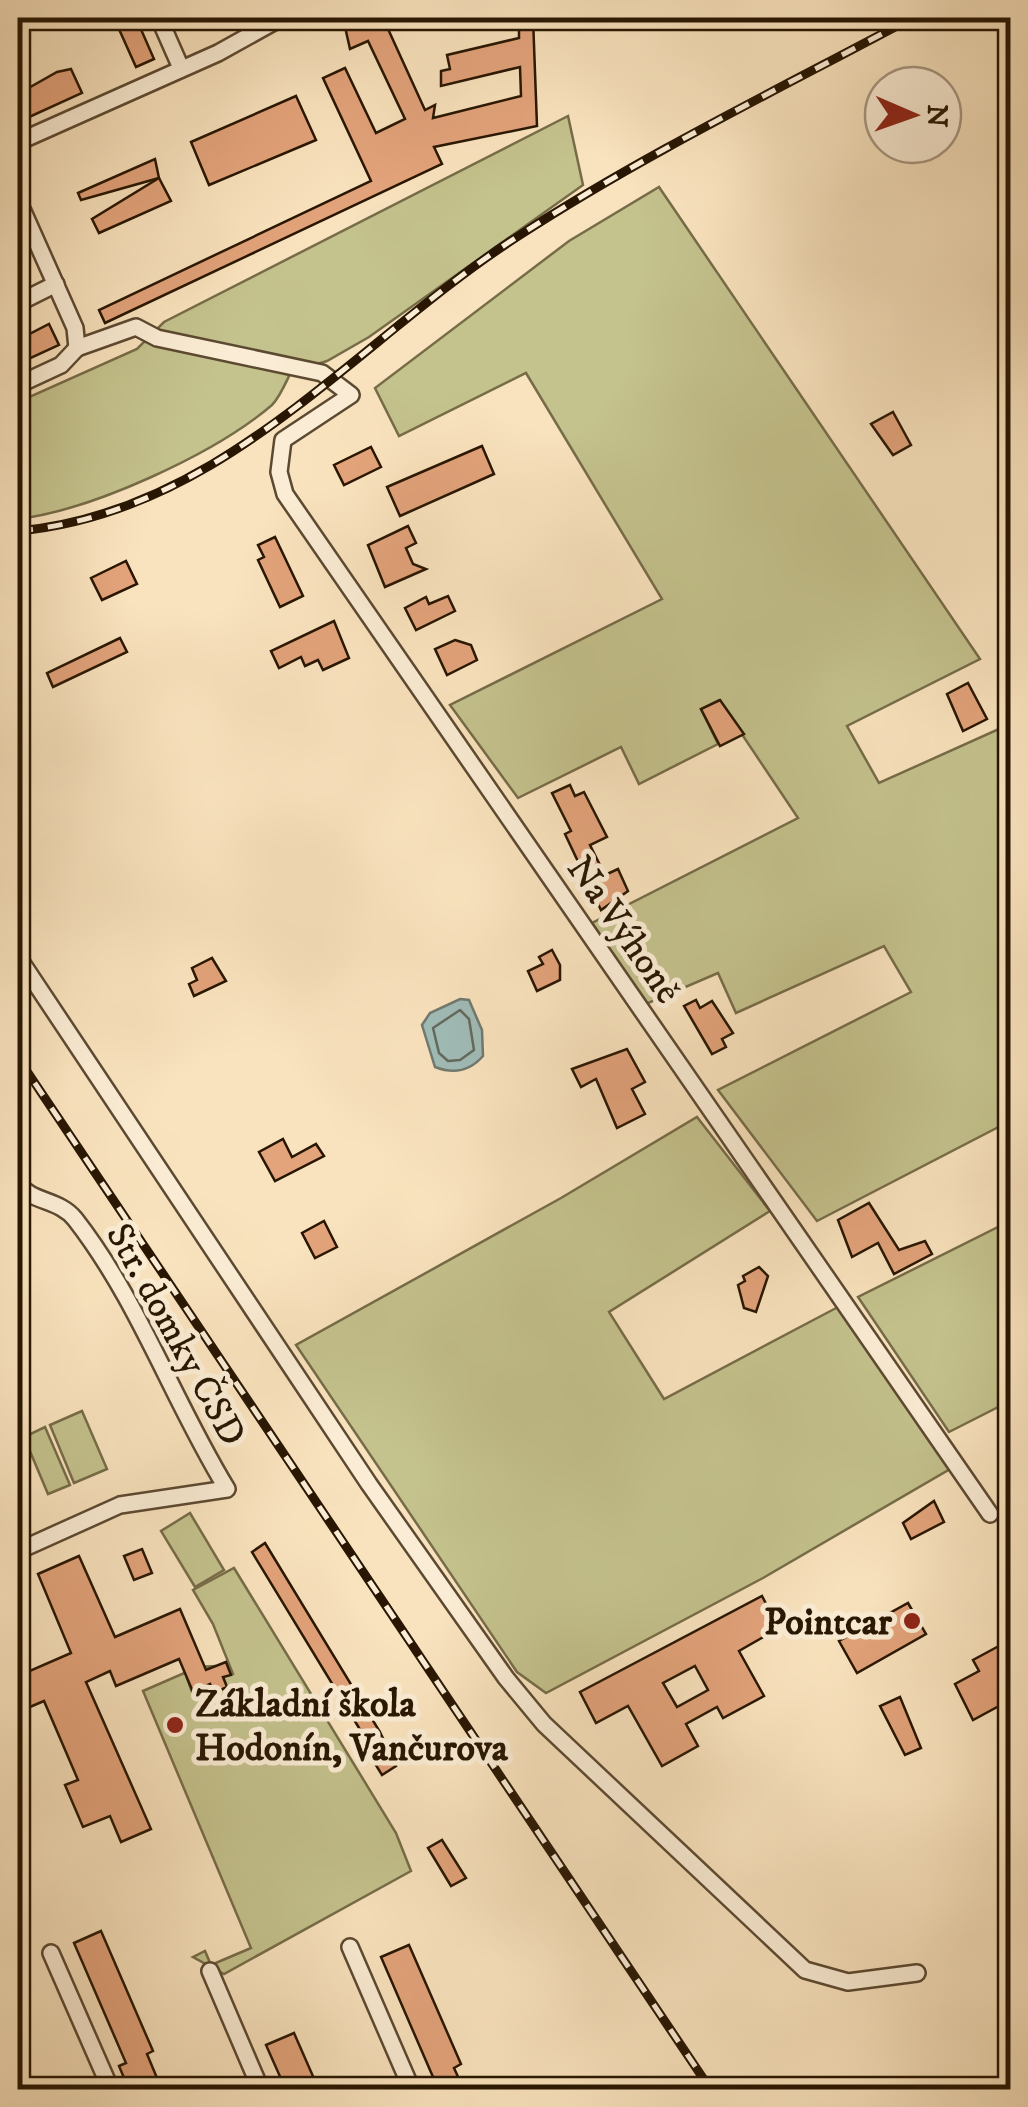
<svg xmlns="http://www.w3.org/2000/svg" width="1028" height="2107" font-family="'IM FELL DW Pica',serif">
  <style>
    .green { fill: #c4c28d; stroke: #766c48; stroke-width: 2.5 }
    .water { fill: #a0bdb9; stroke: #707a70; stroke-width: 2.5 }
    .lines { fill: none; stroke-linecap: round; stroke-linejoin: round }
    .shore { stroke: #646a5e; stroke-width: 2.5 }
    .building { fill: #e3a37b; stroke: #281602; stroke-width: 2.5; fill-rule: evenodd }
    .street-casing { stroke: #5c4931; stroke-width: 20 }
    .street { stroke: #fbedd5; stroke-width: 15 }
    .rail-casing { stroke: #281602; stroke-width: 9 }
    .rail { stroke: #fbedd5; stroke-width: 5; stroke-dasharray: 15; stroke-linecap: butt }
    .poi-dot { fill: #8f2418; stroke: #fbedd5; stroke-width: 4 }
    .labels { text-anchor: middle; stroke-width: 10; stroke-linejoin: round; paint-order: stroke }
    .street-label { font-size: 38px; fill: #281602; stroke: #fbedd5 }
    .poi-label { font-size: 38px; font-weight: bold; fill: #281602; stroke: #fbedd5; text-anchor: end }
  </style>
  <rect width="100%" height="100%" fill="#f9e3be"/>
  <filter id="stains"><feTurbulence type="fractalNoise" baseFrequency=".002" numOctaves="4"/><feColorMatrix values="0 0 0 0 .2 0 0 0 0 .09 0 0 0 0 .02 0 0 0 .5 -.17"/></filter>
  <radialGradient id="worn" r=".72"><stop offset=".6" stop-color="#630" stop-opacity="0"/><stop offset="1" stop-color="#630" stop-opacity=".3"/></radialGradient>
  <g class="green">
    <path d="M568,116L583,185L369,337L327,361L291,372C286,382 280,397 272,405C215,454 92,510 18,519V402L137,349L164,322Z"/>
    <path d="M659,187L980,659L847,726L879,783L1010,724V1121L817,1221L718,1090L911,992L884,946L736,1013L718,973L646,1004L592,923L798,818L719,700L701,709L718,744L639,784L621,747L518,798L450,705L662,599L526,373L399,436L375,388L569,241Z"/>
    <path d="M697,1117L770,1211L609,1312L664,1399L838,1307L950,1469L763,1578L546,1693L517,1672L296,1345L561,1198Z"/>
    <path d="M1010,1221V1401L949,1432L858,1297Z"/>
    <path d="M82,1411L107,1469L74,1483L50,1425Z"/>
    <path d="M45,1427L70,1485L48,1494L24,1437Z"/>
    <path d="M190,1513L224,1570L195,1587L161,1531Z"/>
    <path d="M234,1568L396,1833L411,1871L224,1974L193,1957L205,1951L211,1965L251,1948L143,1691L198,1667L216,1666L187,1678L192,1692L210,1684L214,1692L227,1687L223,1677L233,1674L213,1624L193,1590Z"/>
  </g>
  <path class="water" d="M460,999L469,1000L482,1030L483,1056C470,1071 453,1074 435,1067L422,1025L430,1013Z"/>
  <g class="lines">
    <path class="shore" d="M460,1010L469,1019L474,1050L460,1060L448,1061L439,1053L433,1028Z"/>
  </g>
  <g class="building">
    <path d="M114,18H136L154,59L136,67Z"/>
    <path d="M343,18H383L425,110L435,105L433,118L521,96L520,67L441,86V71L450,69L447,55L519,38V18H533L537,126L434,147L442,164L105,323L99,310L371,181L323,78L345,68L376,133L405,119L368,41L350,49Z"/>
    <path d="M71,69L82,93L27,118L18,94L57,72Z"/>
    <path d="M296,96L316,140L209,185L191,142Z"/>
    <path d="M155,159L159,178L81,200L78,193Z"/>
    <path d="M159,178L171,201L99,233L92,219Z"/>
    <path d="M49,324L59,345L22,362L18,340Z"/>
    <path d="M893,412L911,445L893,455L871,424Z"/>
    <path d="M482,446L494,474L400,516L387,487Z"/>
    <path d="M371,447L381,467L344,485L334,465Z"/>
    <path d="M408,526L416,543L406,548L413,564L426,569L385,587L368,545Z"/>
    <path d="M275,537L303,596L280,607L258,560L264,557L258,545Z"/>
    <path d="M126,561L137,584L102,600L91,578Z"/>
    <path d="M448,596L455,611L416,630L405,608L426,597L429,604Z"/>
    <path d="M334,621L349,658L323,670L318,660L305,666L301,657L279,668L271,651Z"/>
    <path d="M120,638L127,652L53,687L47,673Z"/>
    <path d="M455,640L471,645L477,660L447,675L435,649Z"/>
    <path d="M968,683L987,719L963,731L947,694Z"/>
    <path d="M720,700L744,734L720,746L701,709Z"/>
    <path d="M570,785L575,796L584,792L607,837L590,845L605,875L618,869L628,891L601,910L565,834L571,831L552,793Z"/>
    <path d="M552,950L560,965V980L537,991L528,971L543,964L539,957Z"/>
    <path d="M212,958L226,981L194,996L189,984L197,980L192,968Z"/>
    <path d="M696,1000L700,1008L712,1001L733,1033L722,1039L726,1047L712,1054L684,1006Z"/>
    <path d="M627,1049L645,1082L632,1089L645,1114L617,1128L596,1079L581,1087L572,1069Z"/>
    <path d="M283,1139L292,1157L316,1144L324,1156L275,1181L259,1152Z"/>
    <path d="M869,1203L899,1250L925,1241L932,1254L894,1274L878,1243L852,1257L838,1220Z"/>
    <path d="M324,1221L337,1247L315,1258L302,1233Z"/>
    <path d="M759,1267L768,1276L756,1312L744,1308L738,1285L745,1281L743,1276Z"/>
    <path d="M934,1501L944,1522L911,1539L903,1523Z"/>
    <path d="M265,1543L380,1732L396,1766L382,1775L363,1744L367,1741L252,1552Z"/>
    <path d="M142,1549L152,1573L134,1580L124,1556Z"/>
    <path d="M79,1556L115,1637L180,1609L206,1670L226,1662L231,1675L223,1677L227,1687L214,1693L210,1684L193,1692L179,1659L116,1686L110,1671L86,1682L151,1829L121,1842L110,1816L83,1827L65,1785L78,1780L44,1701L18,1712V1676L71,1653L38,1574Z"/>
    <path d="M762,1596L779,1628L739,1651L764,1696L723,1718L717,1707L686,1724L698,1746L662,1766L628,1706L596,1723L580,1692ZM695,1666L708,1690L677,1707L663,1683Z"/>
    <path d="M908,1603L926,1634L857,1673L839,1641Z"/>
    <path d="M1010,1640V1700L973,1720L955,1684L979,1671L973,1660Z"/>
    <path d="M900,1697L921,1748L905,1755L880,1706Z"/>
    <path d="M442,1840L466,1878L451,1886L428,1848Z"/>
    <path d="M101,1931L153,2051L147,2054L162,2090H129L119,2066L126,2063L74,1943Z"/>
    <path d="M409,1945L461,2064L454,2068L464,2090H431L427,2080L433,2077L381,1957Z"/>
    <path d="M294,2033L319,2090H286L266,2045Z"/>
  </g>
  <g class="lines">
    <g class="street-casing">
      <g id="street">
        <path d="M159,18L181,68"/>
        <path d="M18,142L218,53L281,18"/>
        <path d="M18,200L75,328L77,348"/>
        <path d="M18,303L56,284"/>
        <path d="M77,348L136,327L157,338L322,373L351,395L283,440L279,472L285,494L990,1514"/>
        <path d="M18,385L61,365L77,348"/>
        <path d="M18,957L369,1484L506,1678L544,1724L805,1970L848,1982L917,1973"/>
        <path d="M18,1134V1141"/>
        <path d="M18,1184C33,1203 59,1199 75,1219C139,1301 173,1401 227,1489L120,1505L18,1551"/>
        <path d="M350,1947L412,2090"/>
        <path d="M51,1953L111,2090"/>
        <path d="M210,1971L261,2090"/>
      </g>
    </g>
    <use href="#street" class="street"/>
    <g class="rail-casing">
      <g id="rail">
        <path d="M18,531C225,512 356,340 520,235C645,154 781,88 912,18"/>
        <path d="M18,1058L711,2090"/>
      </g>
    </g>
    <use href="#rail" class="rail"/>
  </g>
  <g class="poi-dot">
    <circle cx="912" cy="1621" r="10"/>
    <circle cx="175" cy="1725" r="10"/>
  </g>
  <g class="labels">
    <g class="street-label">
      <text transform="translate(625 929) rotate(55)" y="13">Na Výhoně</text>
      <text transform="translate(177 1334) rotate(61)" y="13">Str. domky ČSD</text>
    </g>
    <g class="poi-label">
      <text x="892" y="1634">Pointcar</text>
      <text x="195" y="1716" text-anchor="start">Základní škola<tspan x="195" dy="44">Hodonín, Vančurova</tspan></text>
    </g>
  </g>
  <rect width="1028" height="2107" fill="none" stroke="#f9e3be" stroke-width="60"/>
  <rect x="20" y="20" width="988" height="2067" fill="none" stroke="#281602" stroke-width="5"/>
  <rect x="30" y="30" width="968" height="2047" fill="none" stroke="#281602" stroke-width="2.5"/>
  <g transform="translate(913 115) rotate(92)"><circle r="48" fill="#fbedd5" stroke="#a79781" stroke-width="2.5"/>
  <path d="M0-8L18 38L0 25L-18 38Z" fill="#8f2418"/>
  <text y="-15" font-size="28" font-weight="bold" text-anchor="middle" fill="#281602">N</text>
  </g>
  <rect width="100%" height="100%" filter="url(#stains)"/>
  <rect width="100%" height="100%" fill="url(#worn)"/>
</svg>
